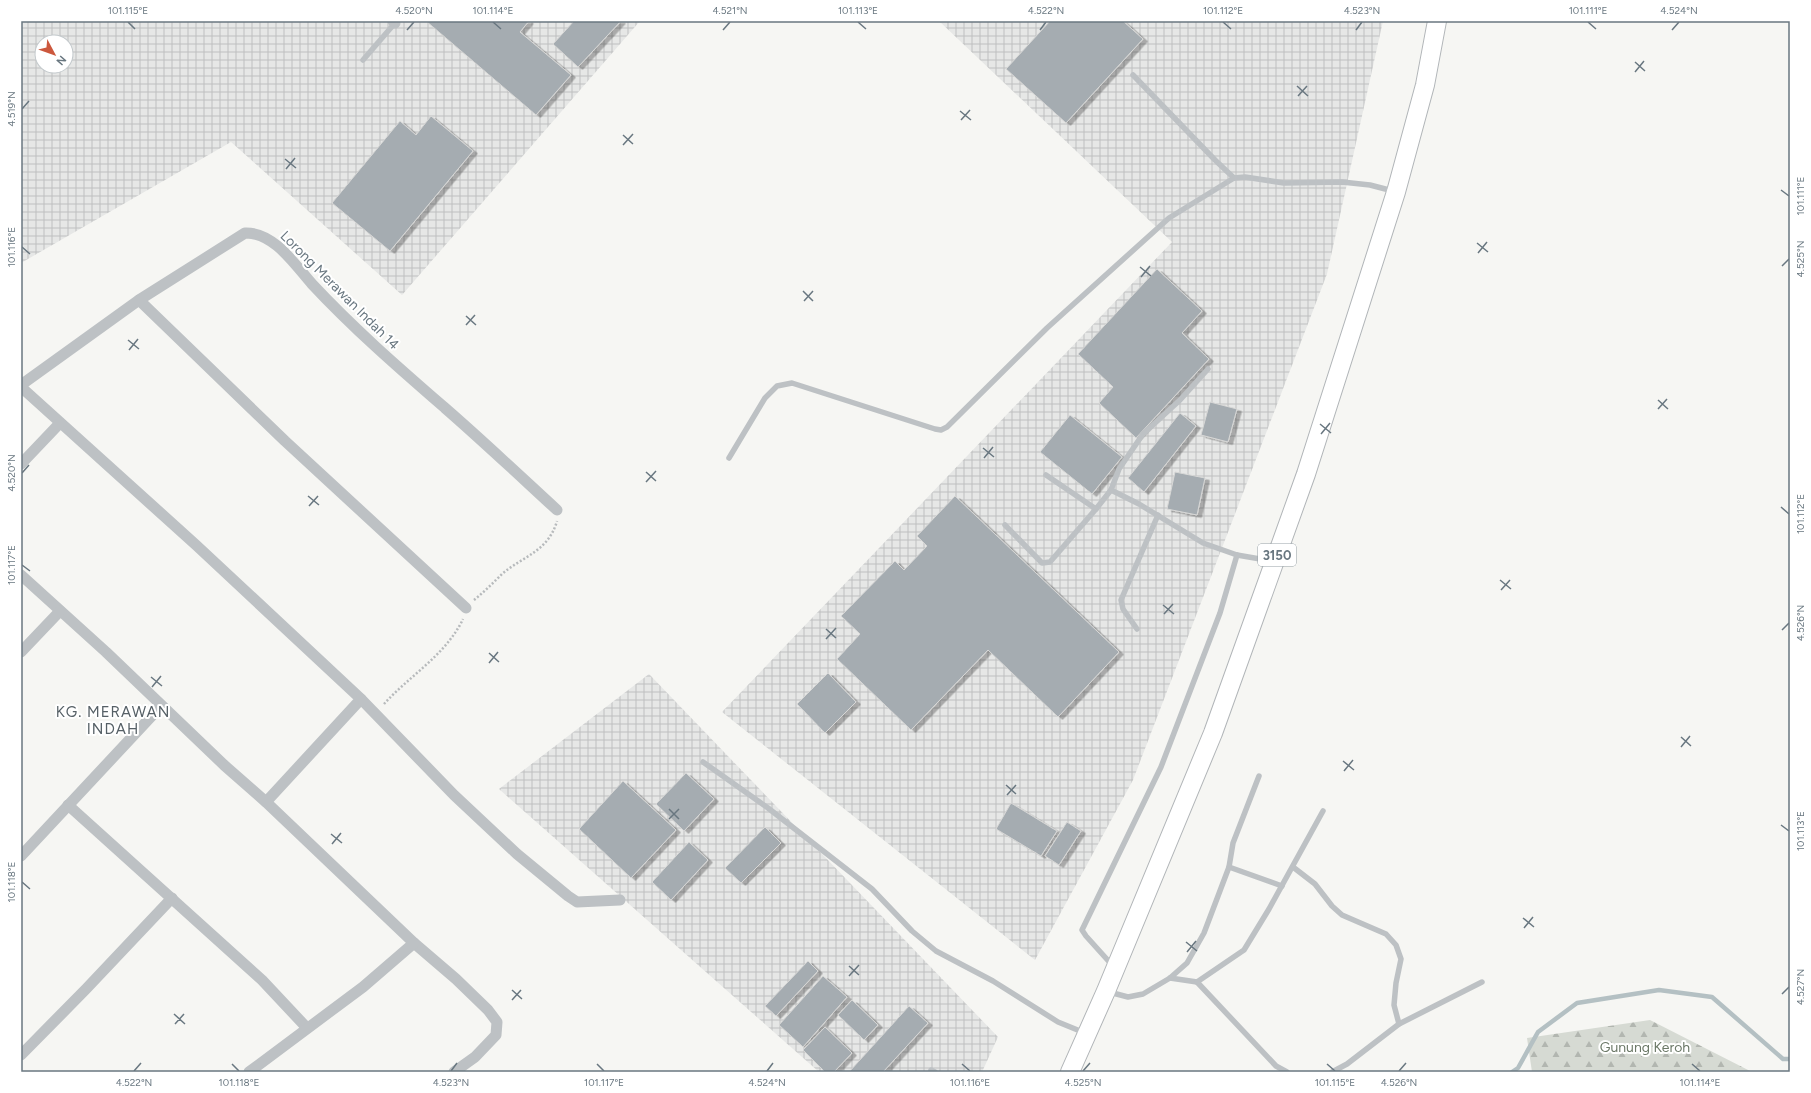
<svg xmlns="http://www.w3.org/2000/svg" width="1811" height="1093" font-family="Figtree,sans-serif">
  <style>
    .industrial { fill: url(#industrial-grid); fill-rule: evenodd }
    .forest { fill: url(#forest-firs) }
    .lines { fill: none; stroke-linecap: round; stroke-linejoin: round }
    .stream { stroke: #b4c0c3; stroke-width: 4.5 }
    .building { fill: #a5acb1; stroke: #d7d7d6; filter: url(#shadow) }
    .primary-casing { stroke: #b1b5b8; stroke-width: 20 }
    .path { stroke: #b7babc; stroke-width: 2.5; stroke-dasharray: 2 2; stroke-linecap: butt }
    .service { stroke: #bdc1c4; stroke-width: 5.5 }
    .minor { stroke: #bdc1c4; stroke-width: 11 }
    .primary { stroke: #fff; stroke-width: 18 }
    .ticks { fill: none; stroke: #697780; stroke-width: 1.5 }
    .labels { text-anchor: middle; stroke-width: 4; stroke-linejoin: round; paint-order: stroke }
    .shield { fill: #fff; stroke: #96a0a6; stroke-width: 1 }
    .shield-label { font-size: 13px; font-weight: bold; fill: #697780 }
    .street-label { font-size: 14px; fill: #697780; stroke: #fff }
    .park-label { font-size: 14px; fill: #6b7867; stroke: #fff }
    .neighbourhood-label { font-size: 15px; letter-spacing: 1px; fill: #566066; stroke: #fff }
    .neatline { fill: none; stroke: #697780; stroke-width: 1.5 }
    .ticks-label { font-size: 10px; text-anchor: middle; fill: #697780 }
  </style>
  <defs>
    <pattern id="industrial-grid" width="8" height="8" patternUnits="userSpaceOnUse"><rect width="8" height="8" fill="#e6e7e6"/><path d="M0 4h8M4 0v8" fill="none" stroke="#bec0c0"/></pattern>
    <pattern id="forest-firs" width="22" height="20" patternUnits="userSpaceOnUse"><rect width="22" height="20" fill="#d6dad3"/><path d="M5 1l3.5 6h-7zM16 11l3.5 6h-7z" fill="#b2b6b0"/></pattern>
    <filter id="shadow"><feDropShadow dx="4.5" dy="2.5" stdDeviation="0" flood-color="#0004"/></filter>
  </defs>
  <rect width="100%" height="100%" fill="#f6f6f3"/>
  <g class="industrial">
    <path d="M21,21H640L402,295L231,142L21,263ZM42,42H66V66H42Z"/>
    <path d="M939,21H1383L1327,274L1133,780L1035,960L722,712L1172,242Z"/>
    <path d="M649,674L998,1037L982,1072H819L499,789Z"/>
  </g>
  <path class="forest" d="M1650,1020L1752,1072H1532L1527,1038Z"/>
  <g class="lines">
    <path class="stream" d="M1512,1072L1518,1068L1538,1032L1577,1003L1659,990L1712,997L1783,1059H1790"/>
  </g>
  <g class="building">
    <path d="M426,21H529L520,32L571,75L536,115Z"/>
    <path d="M574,21H621L578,67L553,44Z"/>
    <path d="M1050,21H1123L1143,39L1066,123L1006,69Z"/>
    <path d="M431,116L473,151L390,251L332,203L400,121L416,135Z"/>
    <path d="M1157,269L1202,311L1182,333L1209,359L1136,438L1099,403L1113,387L1078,354Z"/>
    <path d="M1210,402L1237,409L1228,442L1201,435Z"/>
    <path d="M1180,413L1196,426L1144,492L1128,478Z"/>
    <path d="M1070,415L1122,457L1092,494L1040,452Z"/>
    <path d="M1175,472L1205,478L1197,515L1167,509Z"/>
    <path d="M955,496L1119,652L1058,717L988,650L911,730L837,659L860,634L841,616L895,561L904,570L927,546L917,536Z"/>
    <path d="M828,673L856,702L825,733L797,704Z"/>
    <path d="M686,773L714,799L684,831L656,804Z"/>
    <path d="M623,781L676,830L631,878L579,829Z"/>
    <path d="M1011,803L1057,831L1041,856L996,829Z"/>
    <path d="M1067,822L1081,831L1059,865L1045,856Z"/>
    <path d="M765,827L781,843L741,883L725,868Z"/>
    <path d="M689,842L708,860L671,900L652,882Z"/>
    <path d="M808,961L818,971L776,1016L765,1006Z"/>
    <path d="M823,976L847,997L803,1047L779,1025Z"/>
    <path d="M852,1000L878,1025L864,1040L838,1015Z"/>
    <path d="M909,1006L928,1023L883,1072H849Z"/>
    <path d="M825,1027L852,1053L834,1072H825L803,1050Z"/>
  </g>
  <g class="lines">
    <g class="primary-casing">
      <path id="primary" d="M1070,1072L1106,991L1213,733L1306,474L1396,192L1425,85L1437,21"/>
    </g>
    <g class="path">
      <path d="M474,600C484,592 493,583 502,574C523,556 548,552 557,521"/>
      <path d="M384,704C409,676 446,655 463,619"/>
    </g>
    <g class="service">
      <path d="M363,60L395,23"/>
      <path d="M1133,75L1215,160L1234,178L1245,177L1284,183L1342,182L1370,185L1393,191"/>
      <path d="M729,458L765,398L777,386L792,383L935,429L941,430L947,427L1047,328L1169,218L1234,178"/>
      <path d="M1046,475L1096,509L1111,490L1139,504L1203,543L1237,555L1272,561"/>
      <path d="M1111,490L1119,469L1143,434L1180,400L1208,369"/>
      <path d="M1005,525L1042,563L1050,562L1096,509"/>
      <path d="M1137,629L1123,609L1121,600L1158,515"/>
      <path d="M703,762L768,808L872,889L912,931L936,951L993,981L1058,1022L1085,1033"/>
      <path d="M1229,867L1282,886"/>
      <path d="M1293,867L1315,884L1332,906L1342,915L1386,934L1396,945L1401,959L1396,983L1394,1005L1399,1024"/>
      <path d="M1113,966L1086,936L1082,930L1161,767L1220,613L1237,555"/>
      <path d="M1170,978L1197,982L1244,950L1269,909L1323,811"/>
      <path d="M1197,982L1276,1066L1287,1072"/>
      <path d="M1109,992L1128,997L1143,994L1170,978L1187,963L1204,933L1229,867L1233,843L1259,776"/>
      <path d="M931,1070L935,1072"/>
      <path d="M1332,1072L1347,1064L1399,1024L1482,982"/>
    </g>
    <g class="minor">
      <path d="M393,21L395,23"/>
      <path d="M139,300L285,441L466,608"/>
      <path d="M21,385L139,300L245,233C274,232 295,265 312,284C354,329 399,368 445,408C483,441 520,476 557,510"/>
      <path d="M21,387L196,545L361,699L266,802"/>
      <path d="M21,464L60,423"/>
      <path d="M21,575L106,652L224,765L266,802L414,943L456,979L488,1010L497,1022L496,1035L475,1057L454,1072"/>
      <path d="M21,652L60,611"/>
      <path d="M361,699L454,795L517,854L568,896L577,902L620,900"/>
      <path d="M68,805L262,980L307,1028"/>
      <path d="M21,856L161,706"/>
      <path d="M21,1055L86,989L172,898"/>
      <path d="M249,1072L363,987L414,943"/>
    </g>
    <use href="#primary" class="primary"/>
  </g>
  <path class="ticks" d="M128,22L135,29M493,22L501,29M858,22L866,29M1223,22L1231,29M1588,22L1596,29M407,30L414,22M723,30L730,22M1040,30L1046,22M1356,30L1362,22M1672,30L1679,22M1635,62L1645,71M1635,72L1644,61M1297,86L1308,96M1298,96L1307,86M22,109L29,101M960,111L971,120M961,120L970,110M623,135L633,144M623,145L633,134M285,159L296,168M286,169L295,158M1781,190L1789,196M1477,243L1488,252M22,247L30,254M1478,253L1487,242M1782,266L1789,259M1140,267L1151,276M1141,277L1150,266M803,291L813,301M804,301L813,291M466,316L476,325M466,325L475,315M128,340L139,349M129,350L138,339M1658,400L1668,409M1658,409L1667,399M1320,424L1331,433M1321,434L1330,423M983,448L994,457M984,458L993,447M646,472L656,481M22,473L29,465M646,482L656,471M308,496L319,505M309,506L318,496M1781,507L1789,514M22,565L30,571M1500,580L1511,589M1501,590L1510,580M1163,605L1174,614M1164,614L1173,604M826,629L836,638M1782,630L1789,623M826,639L836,628M489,653L499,662M489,663L498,652M151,677L162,686M152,687L161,676M1681,737L1691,746M1681,747L1690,736M1343,761L1354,770M1344,771L1353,760M1006,785L1016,794M1007,795L1016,785M669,809L679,819M669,819L679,809M1781,825L1789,831M331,834L342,843M332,844L341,833M22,882L30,889M1523,918L1534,927M1524,928L1533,917M1186,942L1197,951M1187,952L1196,941M849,966L859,975M849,976L859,965M512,990L522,999M1782,994L1789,987M512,1000L521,990M174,1014L185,1024M175,1024L184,1014M232,1064L239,1071M597,1064L604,1071M962,1064L970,1071M1327,1064L1335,1071M1692,1064L1700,1071M134,1071L141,1063M451,1071L457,1063M767,1071L773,1063M1083,1071L1090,1063M1399,1071L1406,1063"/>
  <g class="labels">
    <rect class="shield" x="1258" y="544" width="38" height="22" rx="3"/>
    <g class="shield-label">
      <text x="1277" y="560">3150</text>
    </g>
    <g class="street-label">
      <text transform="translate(340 290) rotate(45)" y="5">Lorong Merawan Indah 14</text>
    </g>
    <g class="park-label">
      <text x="1645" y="1052">Gunung Keroh</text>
    </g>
    <g class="neighbourhood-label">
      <text x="113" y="717">KG. MERAWAN<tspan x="113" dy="17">INDAH</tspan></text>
    </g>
  </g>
  <rect width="1811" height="1093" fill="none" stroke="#ffffff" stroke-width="44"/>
  <g transform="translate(54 54) rotate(131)"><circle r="19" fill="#ffffff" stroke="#c3c9cc"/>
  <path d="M0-3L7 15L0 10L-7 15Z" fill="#cc583d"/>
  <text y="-6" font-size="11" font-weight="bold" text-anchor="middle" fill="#697780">N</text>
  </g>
  <rect x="22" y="22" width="1767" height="1049" class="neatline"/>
  <g class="ticks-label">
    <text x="128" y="14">101.115°E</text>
    <text x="414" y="14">4.520°N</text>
    <text x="493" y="14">101.114°E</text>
    <text x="730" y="14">4.521°N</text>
    <text x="858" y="14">101.113°E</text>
    <text x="1046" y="14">4.522°N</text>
    <text x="1223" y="14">101.112°E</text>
    <text x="1362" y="14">4.523°N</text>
    <text x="1588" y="14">101.111°E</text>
    <text x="1679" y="14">4.524°N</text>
    <text transform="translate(11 109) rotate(-90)" y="4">4.519°N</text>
    <text transform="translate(1800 196) rotate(-90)" y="4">101.111°E</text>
    <text transform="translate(11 247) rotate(-90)" y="4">101.116°E</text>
    <text transform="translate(1800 259) rotate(-90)" y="4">4.525°N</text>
    <text transform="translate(11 473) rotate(-90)" y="4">4.520°N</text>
    <text transform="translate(1800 514) rotate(-90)" y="4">101.112°E</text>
    <text transform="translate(11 565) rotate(-90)" y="4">101.117°E</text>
    <text transform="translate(1800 623) rotate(-90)" y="4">4.526°N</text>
    <text transform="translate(1800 831) rotate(-90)" y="4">101.113°E</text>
    <text transform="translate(11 882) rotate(-90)" y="4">101.118°E</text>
    <text transform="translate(1800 987) rotate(-90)" y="4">4.527°N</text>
    <text x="134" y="1086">4.522°N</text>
    <text x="239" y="1086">101.118°E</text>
    <text x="451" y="1086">4.523°N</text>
    <text x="604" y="1086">101.117°E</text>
    <text x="767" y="1086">4.524°N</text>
    <text x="970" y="1086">101.116°E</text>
    <text x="1083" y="1086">4.525°N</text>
    <text x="1335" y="1086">101.115°E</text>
    <text x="1399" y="1086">4.526°N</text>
    <text x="1700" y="1086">101.114°E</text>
  </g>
</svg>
